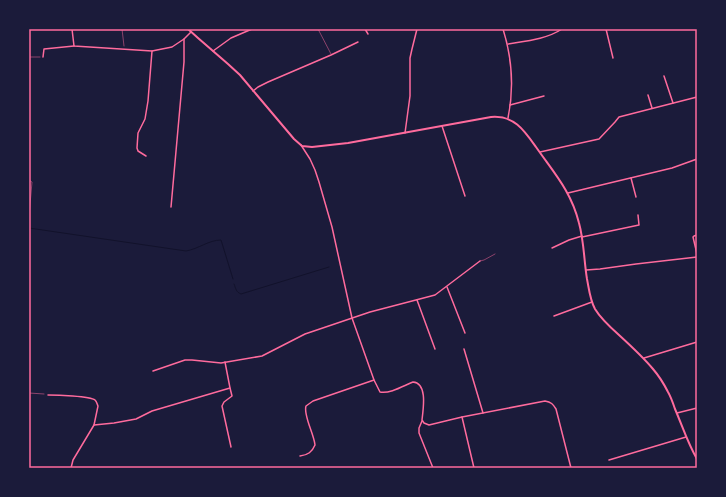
<svg xmlns="http://www.w3.org/2000/svg" width="726" height="497" font-family="'Exo 2',sans-serif">
  <style>
    .lines { fill: none; stroke-linecap: round; stroke-linejoin: round }
    .stream { stroke: #12122b; stroke-width: 1 }
    .path { stroke: #ff6b9d; stroke-width: 0.5 }
    .service { stroke: #ff6b9d; stroke-width: 0.5 }
    .minor { stroke: #ff6b9d; stroke-width: 1.5 }
    .tertiary { stroke: #ff6b9d; stroke-width: 2 }
    .neatline { fill: none; stroke: #ff6b9d; stroke-width: 1.5 }
  </style>
  <rect width="100%" height="100%" fill="#1b1b3a"/>
  <g class="lines">
    <g class="stream">
      <path d="M29,228L186,251C198,249 209,240 221,240L233,279"/>
      <path d="M234,284C236,289 236,292 241,294L329,267"/>
    </g>
    <g class="path">
      <path d="M122,29L124,46"/>
      <path d="M29,57H40"/>
      <path d="M29,393L44,394"/>
    </g>
    <g class="service">
      <path d="M318,29L331,54"/>
      <path d="M29,180L32,182L29,216"/>
      <path d="M480,261L484,260L495,254"/>
    </g>
    <g class="minor">
      <path d="M72,29L74,46L152,51L172,47L184,39L191,32"/>
      <path d="M365,29L368,34"/>
      <path d="M503,29C512,58 514,89 508,118"/>
      <path d="M606,29L613,58"/>
      <path d="M508,44C526,41 547,39 562,29"/>
      <path d="M213,51L231,38L252,29"/>
      <path d="M43,57L44,49L74,46"/>
      <path d="M664,76L673,103"/>
      <path d="M253,91L258,87L268,82L331,55L358,42"/>
      <path d="M648,95L652,108"/>
      <path d="M510,105L544,96"/>
      <path d="M442,126L465,196"/>
      <path d="M405,133L410,96V58L412,49L417,29"/>
      <path d="M301,145L310,159L315,170L319,182L332,227L352,318L374,380L380,392C390,394 403,386 413,382C428,383 423,410 422,420L424,423L429,425L462,417L545,401C551,402 553,404 556,409L571,468"/>
      <path d="M540,152L599,139L615,122L619,117L697,97"/>
      <path d="M146,156L138,151L137,148L138,133L145,119L148,101L152,51"/>
      <path d="M631,178L636,197"/>
      <path d="M568,193L672,168L697,159"/>
      <path d="M171,207L184,62V39"/>
      <path d="M697,235L694,236L693,237L697,254"/>
      <path d="M582,237L639,225L638,215"/>
      <path d="M552,248L569,240L582,236"/>
      <path d="M586,270L600,269L636,264L697,257"/>
      <path d="M447,287L465,333"/>
      <path d="M417,300L435,349"/>
      <path d="M554,316L592,302"/>
      <path d="M464,349L483,413"/>
      <path d="M644,358L697,342"/>
      <path d="M225,362L230,388L232,396L224,402L222,406L231,447"/>
      <path d="M153,371L185,360H192L221,363L262,356L305,334L370,312L435,295L480,261"/>
      <path d="M48,395C56,395 90,396 95,400C97,402 97,404 98,406L94,425L73,460L71,468"/>
      <path d="M677,413L697,408"/>
      <path d="M462,417L474,468"/>
      <path d="M422,421L419,428V433L433,468"/>
      <path d="M94,425L114,423L136,419L152,411L230,388"/>
      <path d="M300,456C308,455 312,452 315,445C314,434 303,415 306,406L313,401L374,380"/>
      <path d="M609,460L686,437"/>
    </g>
    <path class="tertiary" d="M188,29L198,38L228,64L240,75L294,139L302,146L312,147L348,143L491,117C514,115 524,130 536,147C554,173 571,191 579,223C584,241 584,261 587,279C589,289 590,300 595,309C601,319 610,327 619,335C631,346 643,357 653,369C659,376 664,384 668,392C671,397 673,403 675,409C682,425 688,444 697,459"/>
  </g>
  <rect width="726" height="497" fill="none" stroke="#1b1b3a" stroke-width="60"/>
  <rect x="30" y="30" width="666" height="437" class="neatline"/>
</svg>
